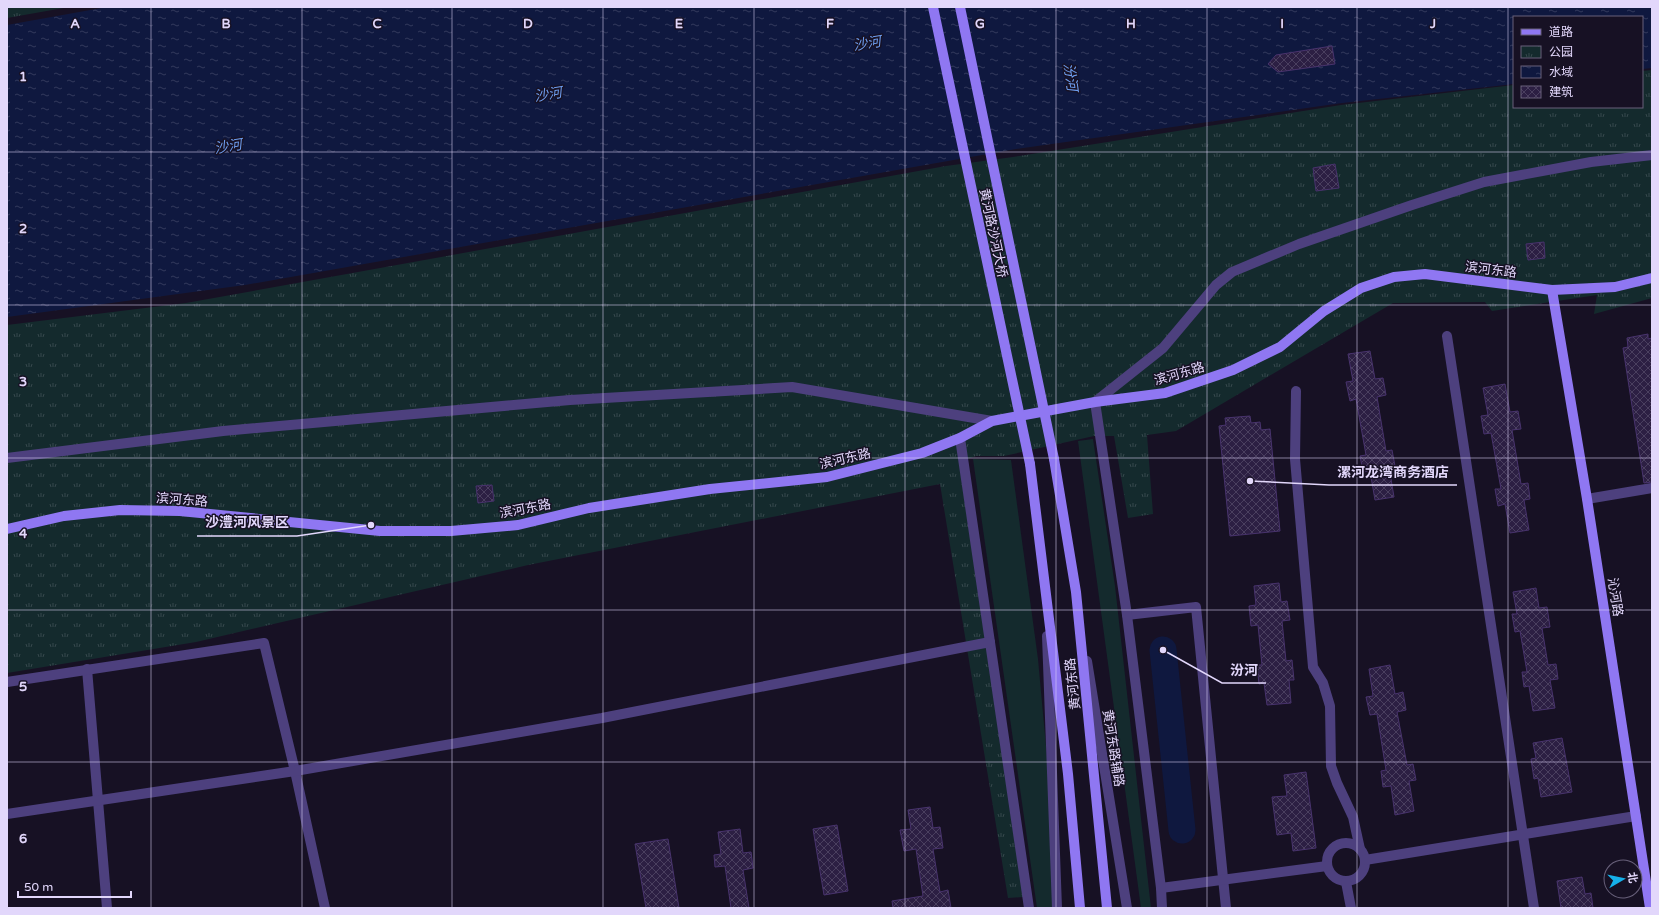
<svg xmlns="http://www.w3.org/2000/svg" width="1659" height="915" font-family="'Varela Round','Noto Sans SC',sans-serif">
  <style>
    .grass { fill: #142a2d }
    .park { fill: url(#park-tufts) }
    .water { fill: url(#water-ripples) }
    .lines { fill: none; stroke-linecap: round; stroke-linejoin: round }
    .river { stroke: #0f183f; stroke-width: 27 }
    .building { fill: url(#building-cross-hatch); stroke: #48336d }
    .street { stroke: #4d407e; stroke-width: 10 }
    .secondary { stroke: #8f77f2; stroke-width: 10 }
    .secondary-bridge { stroke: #8f77f2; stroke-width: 10 }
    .grid { fill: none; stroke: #e2d7fb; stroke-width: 1; stroke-opacity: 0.55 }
    .labels { text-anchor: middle; stroke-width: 3; stroke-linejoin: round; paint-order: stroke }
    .street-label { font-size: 13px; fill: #e2d7fb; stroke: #171124 }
    .water-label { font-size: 14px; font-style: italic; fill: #6f9ff1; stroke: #171124 }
    .grid-label { font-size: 13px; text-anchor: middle; font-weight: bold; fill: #e2d7fb; stroke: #171124; stroke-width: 3; stroke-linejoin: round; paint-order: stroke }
    .leader { fill: none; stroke: #e2d7fb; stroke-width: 1.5 }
    .callout-dot { fill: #e2d7fb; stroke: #171124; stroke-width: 1.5 }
    .callout-label { font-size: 14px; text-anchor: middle; font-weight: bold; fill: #e2d7fb; stroke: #171124; stroke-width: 3; stroke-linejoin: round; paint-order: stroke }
  </style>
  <defs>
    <pattern id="park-tufts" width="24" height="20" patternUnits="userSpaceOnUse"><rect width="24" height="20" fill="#142a2d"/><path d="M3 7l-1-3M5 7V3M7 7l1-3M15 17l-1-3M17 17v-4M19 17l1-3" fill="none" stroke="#36484c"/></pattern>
    <pattern id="water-ripples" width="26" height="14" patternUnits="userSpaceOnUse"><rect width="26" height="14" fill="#0f183f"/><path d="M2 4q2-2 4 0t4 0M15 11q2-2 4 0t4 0" fill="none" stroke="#32395c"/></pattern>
    <pattern id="building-cross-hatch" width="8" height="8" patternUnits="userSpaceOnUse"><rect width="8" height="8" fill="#2c1f43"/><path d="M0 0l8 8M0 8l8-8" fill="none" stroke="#4a3f5f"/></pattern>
  </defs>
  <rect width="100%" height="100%" fill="#171124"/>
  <g class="grass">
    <path d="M1093,439L1115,586L1151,908H1141L1078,441Z"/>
    <path d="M973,459L1011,460L1038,659L1048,768L1054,908H1037Z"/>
  </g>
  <g class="park">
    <path d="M7,7H69L7,18Z"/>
    <path d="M1652,70V298L1594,314L1597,295L1492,311L1485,302L1393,303L1176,431L1147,435L1153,514L1128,518L1114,436H1094L1004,456H976L959,462L1023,897L1008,898L940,484L528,565L196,642L7,673V325L186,303L946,166L1013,157L1341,105L1514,85V107H1642V71Z"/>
  </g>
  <path class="water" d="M107,7H1652V68L1642,69V17H1514V84L1342,103L1016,149L245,285L7,317V25Z"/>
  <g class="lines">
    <path class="river" d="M1163,650L1182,830"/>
  </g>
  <g class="building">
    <path d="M1332,46L1335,64L1278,72L1268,64L1276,55Z"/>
    <path d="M1335,164L1339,188L1316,191L1313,168Z"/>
    <path d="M1544,242L1545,258L1528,260L1526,244Z"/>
    <path d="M1648,334V339L1652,338V482L1644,483L1623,348L1628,347L1627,338Z"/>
    <path d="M1370,351L1375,379L1383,378L1386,395L1377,397L1386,451L1392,450L1395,466L1389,467L1394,497L1375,500L1370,471L1363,472L1360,456L1366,455L1356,399L1350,401L1346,382L1353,381L1348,354Z"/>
    <path d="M1505,384L1510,412L1518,411L1521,429L1512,430L1521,484L1528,483L1530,499L1524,500L1529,530L1510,533L1505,504L1498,506L1495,489H1501L1491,433L1484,434L1481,416L1488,415L1483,388Z"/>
    <path d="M1250,416L1251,423L1260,422L1261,430L1270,429L1280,531L1230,536L1219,426L1226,425L1225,418Z"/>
    <path d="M492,485L494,501L478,503L476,486Z"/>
    <path d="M1279,583L1281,602L1287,601L1290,620L1282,621L1286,661L1292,660L1294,680H1289L1291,703L1267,705L1264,683L1259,684L1257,665H1262L1258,625L1251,626L1249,606L1256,605L1254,586Z"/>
    <path d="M1536,588L1539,608L1547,607L1550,627L1542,628L1548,665L1556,664L1558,679L1550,680L1555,708L1533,711L1529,686L1524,687L1522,672H1527L1520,631L1515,632L1512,614H1517L1513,592Z"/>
    <path d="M1390,665L1395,694L1403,692L1406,710L1397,712L1407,765L1413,764L1416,780L1409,781L1414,811L1395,815L1391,786L1383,787L1381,771L1386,770L1377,714L1370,715L1366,697L1373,696L1369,669Z"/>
    <path d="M1562,738L1572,792L1541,797L1538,778L1534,779L1531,759L1536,758L1533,743Z"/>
    <path d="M1306,772L1316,848L1293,851L1291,833L1277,835L1272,797L1287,796L1284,775Z"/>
    <path d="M930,807L933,828L940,827L943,848L933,849L940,892L948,890L951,908H893L892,901L923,896L916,849L904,851L900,830L911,829L908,810Z"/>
    <path d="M837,825L848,891L824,895L813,829Z"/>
    <path d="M740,829L743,853L751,852L753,868L743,870L749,908H731L725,866L715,867L714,855L721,854L718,832Z"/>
    <path d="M668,839L679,908H646L635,844Z"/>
    <path d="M1582,877L1585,894L1591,893L1593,908H1561L1557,881Z"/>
  </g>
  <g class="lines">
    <g class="street">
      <path d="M1447,336L1534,908"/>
      <path d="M1296,391L1295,459L1313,667L1323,683L1330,706L1331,766L1337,783L1353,817L1360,849"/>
      <path d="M960,438L1029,908"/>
      <path d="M7,458L223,431L570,400L792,387L992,421"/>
      <path d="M1587,499L1652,488"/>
      <path d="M1127,615L1196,607L1226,908"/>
      <path d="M1047,636L1057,908"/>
      <path d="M1087,661L1127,908"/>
      <path d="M87,669L107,908"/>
      <path d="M7,682L264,643L295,771L325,908"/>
      <path d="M7,814L295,771L602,718L990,642"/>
      <circle cx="1346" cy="862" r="19"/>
      <path d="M1365,860L1636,816"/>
      <path d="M1346,882L1351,908"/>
      <path d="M1161,888L1327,866"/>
      <path d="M1162,908L1161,888L1127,615L1095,402L1163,348L1216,285L1232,272L1299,244L1412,205L1484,182L1591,162L1652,155"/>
    </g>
    <g class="secondary">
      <path d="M1552,290L1587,499L1650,908"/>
      <path d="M1054,459L1076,592L1107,908"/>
      <path d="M1030,464L1068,774L1080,908"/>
      <path d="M7,529L64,516L120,510L180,511L380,531H451L518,525L589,508L710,489L827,477L922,453L960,438L992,421L1095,402L1165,393L1233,370L1280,347L1324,311L1361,288L1394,277L1425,274L1552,290L1615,287L1652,278"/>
    </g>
    <g class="secondary-bridge">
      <path d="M933,7L1030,464"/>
      <path d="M960,7L1054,459"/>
    </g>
  </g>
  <path class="grid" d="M151,7V908M302,7V908M452,7V908M603,7V908M754,7V908M905,7V908M1056,7V908M1207,7V908M1357,7V908M1508,7V908M7,152H1652M7,305H1652M7,458H1652M7,610H1652M7,762H1652"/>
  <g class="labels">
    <g class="street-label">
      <text transform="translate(994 233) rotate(78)" y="5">黄河路沙河大桥</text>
      <text transform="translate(1491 269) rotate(7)" y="5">滨河东路</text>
      <text transform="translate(1179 373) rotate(-16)" y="5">滨河东路</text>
      <text transform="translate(845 458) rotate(-13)" y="5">滨河东路</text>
      <text transform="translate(182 499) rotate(4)" y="5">滨河东路</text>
      <text transform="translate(525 508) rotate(-11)" y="5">滨河东路</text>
      <text transform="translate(1616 597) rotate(81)" y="5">沁河路</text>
      <text transform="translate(1072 684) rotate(-96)" y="5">黄河东路</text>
      <text transform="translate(1114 748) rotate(81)" y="5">黄河东路辅路</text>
    </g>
    <g class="water-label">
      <text transform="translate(867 43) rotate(-9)" y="5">沙河</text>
      <text transform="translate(1071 77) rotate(82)" y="5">汾河</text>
      <text transform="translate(548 94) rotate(-9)" y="5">沙河</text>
      <text transform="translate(228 146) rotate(-9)" y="5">沙河</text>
    </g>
  </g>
  <g class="grid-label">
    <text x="75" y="28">A</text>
    <text x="226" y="28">B</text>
    <text x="377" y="28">C</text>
    <text x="528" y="28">D</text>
    <text x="679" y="28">E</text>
    <text x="830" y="28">F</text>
    <text x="980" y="28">G</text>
    <text x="1131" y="28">H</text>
    <text x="1282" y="28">I</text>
    <text x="1433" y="28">J</text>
    <text x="23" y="81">1</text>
    <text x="23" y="233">2</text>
    <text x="23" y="386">3</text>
    <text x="23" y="538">4</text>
    <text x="23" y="691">5</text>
    <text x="23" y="843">6</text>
  </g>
  <path class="leader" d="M1250 481L1329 485H1457M371 525L297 536H197M1163 650L1222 683H1266"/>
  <g class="callout-dot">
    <circle cx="1250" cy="481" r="4"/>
    <circle cx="371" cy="525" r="4"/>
    <circle cx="1163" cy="650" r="4"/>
  </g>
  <g class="callout-label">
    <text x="1393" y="477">漯河龙湾商务酒店</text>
    <text x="247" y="527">沙澧河风景区</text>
    <text x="1244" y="675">汾河</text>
  </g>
  <rect width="1659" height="915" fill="none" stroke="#e2d7fb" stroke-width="16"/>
  <rect x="1513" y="16" width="130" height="92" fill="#171124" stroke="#68607a"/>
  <rect x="1521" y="29" width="20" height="6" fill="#8f77f2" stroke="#68607a"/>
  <text x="1549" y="36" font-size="12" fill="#e2d7fb">道路</text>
  <rect x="1521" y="46" width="20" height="12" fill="url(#park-tufts)" stroke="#68607a"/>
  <text x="1549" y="56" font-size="12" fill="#e2d7fb">公园</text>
  <rect x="1521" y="66" width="20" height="12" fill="url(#water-ripples)" stroke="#68607a"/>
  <text x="1549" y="76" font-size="12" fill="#e2d7fb">水域</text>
  <rect x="1521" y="86" width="20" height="12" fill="url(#building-cross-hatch)" stroke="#68607a"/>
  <text x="1549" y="96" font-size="12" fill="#e2d7fb">建筑</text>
  <g transform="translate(1623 879) rotate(81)"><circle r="19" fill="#171124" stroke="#68607a"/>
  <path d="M0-3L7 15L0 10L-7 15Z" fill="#16b0e9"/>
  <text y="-6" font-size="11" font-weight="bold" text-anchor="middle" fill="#e2d7fb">北</text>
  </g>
  <path d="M18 891v6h113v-6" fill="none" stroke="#e2d7fb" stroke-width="2"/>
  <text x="24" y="891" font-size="12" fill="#e2d7fb" stroke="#171124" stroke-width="3" paint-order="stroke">50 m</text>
</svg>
